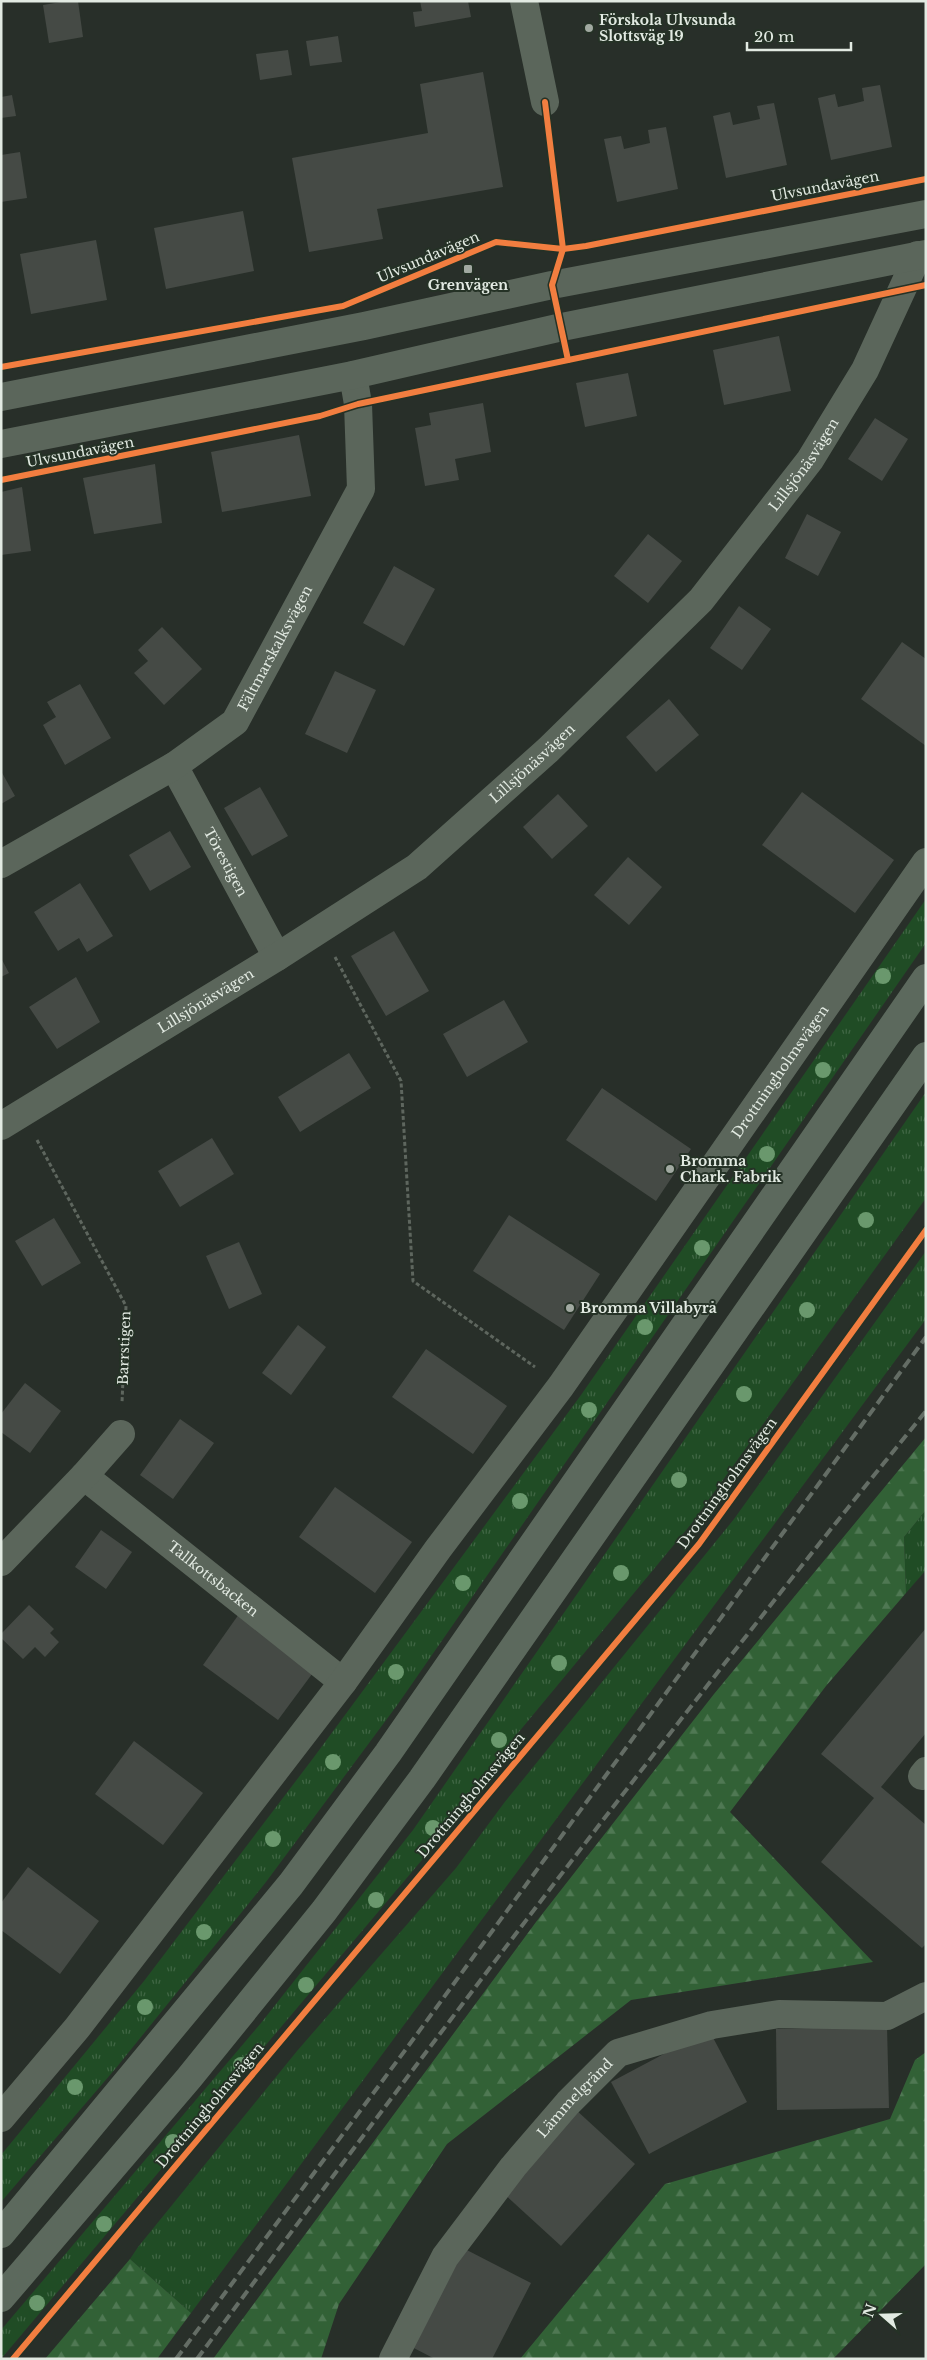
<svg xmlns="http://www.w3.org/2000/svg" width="927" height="2360" font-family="'Libre Baskerville',serif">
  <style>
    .grass { fill: url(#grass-tufts) }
    .forest { fill: url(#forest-firs) }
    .building { fill: #454a45 }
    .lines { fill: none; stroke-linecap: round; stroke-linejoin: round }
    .path { stroke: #5e665e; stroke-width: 3; stroke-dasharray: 4 2.5; stroke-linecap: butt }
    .street { stroke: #5b665b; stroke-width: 28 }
    .secondary { stroke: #5c695d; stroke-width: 28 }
    .primary { stroke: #5b665b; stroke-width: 28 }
    .rail { stroke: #646d65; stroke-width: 4; stroke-dasharray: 10 5; stroke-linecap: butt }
    .cycleway-casing { stroke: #253226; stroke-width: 9 }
    .cycleway { stroke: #f27e40; stroke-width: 6 }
    .tree { fill: #6a986d }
    .poi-dot { fill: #a1a9a1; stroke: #253226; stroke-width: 2 }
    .labels { text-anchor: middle; stroke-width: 4; stroke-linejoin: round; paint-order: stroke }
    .poi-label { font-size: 14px; font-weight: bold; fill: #e2eae2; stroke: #253226; text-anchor: start }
    .street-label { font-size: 14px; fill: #e2eae2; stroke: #253226 }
  </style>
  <defs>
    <pattern id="grass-tufts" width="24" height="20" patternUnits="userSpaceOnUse" patternTransform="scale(1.25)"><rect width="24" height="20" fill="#204c25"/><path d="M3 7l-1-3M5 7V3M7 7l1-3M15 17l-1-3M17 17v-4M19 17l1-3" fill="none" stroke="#406644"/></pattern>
    <pattern id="forest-firs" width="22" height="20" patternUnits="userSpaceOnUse" patternTransform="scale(1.25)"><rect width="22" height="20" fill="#326136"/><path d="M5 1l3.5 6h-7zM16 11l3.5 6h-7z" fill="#4f7853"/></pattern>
  </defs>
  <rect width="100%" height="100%" fill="#282f29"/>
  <g class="grass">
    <path d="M926,899V943L398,1704L266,1882L116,2068L1,2202V2155L144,1981L314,1757L581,1395Z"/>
    <path d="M926,1092V1198L692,1523L513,1739L454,1822L1,2359V2330L261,2023L413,1830Z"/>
    <path d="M926,1251V1319L191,2313L130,2259L138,2247L297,2051L456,1868L504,1803L734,1519Z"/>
    <path d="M926,1510V1570L906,1593L904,1537Z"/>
  </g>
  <g class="forest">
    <path d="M926,1437V1510L904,1537L906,1593L826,1686L730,1812L873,1962L631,2000L447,2144L339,2304L321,2359H213L536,1922L714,1694Z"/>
    <path d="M926,2052V2264L833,2359H520L665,2184L890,2119L915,2060Z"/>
    <path d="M130,2259L191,2313L157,2359H45Z"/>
  </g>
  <g class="building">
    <path d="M67,1H78L83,37L49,43L43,5Z"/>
    <path d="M420,1H468L471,17L415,27L413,12L422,11Z"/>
    <path d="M338,36L342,62L310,66L306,41Z"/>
    <path d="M288,50L292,75L260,80L256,54Z"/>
    <path d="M483,72L503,187L377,209L383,239L309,252L292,158L428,133L420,84Z"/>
    <path d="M880,85L892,147L831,160L818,98L835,94L838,107L852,104L864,101L862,88Z"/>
    <path d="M12,95L16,116L1,118V97Z"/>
    <path d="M774,103L787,165L726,178L713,116L730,112L733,125L760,119L757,106Z"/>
    <path d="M666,127L678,189L617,202L604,139L621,136L624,149L650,143L648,130Z"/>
    <path d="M20,152L27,198L1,202V155Z"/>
    <path d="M243,211L254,271L166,289L154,228Z"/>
    <path d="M96,240L107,300L31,314L20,254Z"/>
    <path d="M779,336L791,391L724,405L713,350Z"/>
    <path d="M628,373L637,416L585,427L576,383Z"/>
    <path d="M483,403L491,452L455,459L459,480L425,486L415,428L431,425L429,413Z"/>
    <path d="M875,418L908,439L882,481L848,459Z"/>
    <path d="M299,435L311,496L222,512L211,452Z"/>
    <path d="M155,464L162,523L94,534L83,478Z"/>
    <path d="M22,487L31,551L1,555V492Z"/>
    <path d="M807,514L841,532L818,576L785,558Z"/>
    <path d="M648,534L682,561L648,603L614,576Z"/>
    <path d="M394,566L435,589L404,646L363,623Z"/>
    <path d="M739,606L771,629L742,670L710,648Z"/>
    <path d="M162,627L202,669L164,705L134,673L148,661L138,650Z"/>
    <path d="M902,642L926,659V746L861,699Z"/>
    <path d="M335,671L376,690L347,753L305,734Z"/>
    <path d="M80,684L111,738L65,765L43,725L56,717L47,702Z"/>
    <path d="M669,699L699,735L656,772L626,737Z"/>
    <path d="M1,771L15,796L1,804Z"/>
    <path d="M260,787L288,836L252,856L224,808Z"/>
    <path d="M802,792L894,860L855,913L762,845Z"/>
    <path d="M558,794L588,826L552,859L523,827Z"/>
    <path d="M170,831L191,867L150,891L129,855Z"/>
    <path d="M628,857L662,887L629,925L594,895Z"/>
    <path d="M80,883L113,936L87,952L79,938L58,951L34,912Z"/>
    <path d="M394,931L429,991L386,1016L351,956Z"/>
    <path d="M1,958L9,973L1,977Z"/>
    <path d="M76,977L100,1022L57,1049L29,1007Z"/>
    <path d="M504,1000L528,1042L467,1077L443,1034Z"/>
    <path d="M349,1053L371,1088L300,1132L278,1097Z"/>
    <path d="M602,1088L691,1149L656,1201L566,1140Z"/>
    <path d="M212,1138L234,1174L180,1207L158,1171Z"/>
    <path d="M509,1215L600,1274L564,1330L473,1271Z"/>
    <path d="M54,1218L81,1263L42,1286L15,1241Z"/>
    <path d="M239,1242L262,1294L229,1309L206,1256Z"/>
    <path d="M298,1325L326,1347L291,1395L262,1373Z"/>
    <path d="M426,1349L507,1406L473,1454L392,1397Z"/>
    <path d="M25,1383L61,1411L30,1453L1,1432V1414Z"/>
    <path d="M180,1419L214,1443L173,1499L140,1475Z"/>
    <path d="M335,1487L412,1542L375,1593L299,1537Z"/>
    <path d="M101,1530L132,1552L106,1589L75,1567Z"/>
    <path d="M29,1605L54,1629L50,1633L59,1642L45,1657L35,1647L23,1659L1,1638V1634Z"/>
    <path d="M239,1614L315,1670L278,1720L203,1665Z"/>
    <path d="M926,1628V1733L881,1787L926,1825V1944L922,1948L821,1862L874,1798L821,1754Z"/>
    <path d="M134,1741L203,1793L163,1845L95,1794Z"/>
    <path d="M28,1867L99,1921L60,1974L1,1930V1903Z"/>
    <path d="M887,2026L889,2108L777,2110L776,2029Z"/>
    <path d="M709,2030L747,2102L649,2154L611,2082Z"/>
    <path d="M575,2109L635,2164L561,2246L501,2191Z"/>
    <path d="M459,2246L531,2283L492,2359H435L408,2345Z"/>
  </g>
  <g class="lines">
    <g class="path">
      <path d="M335,957L401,1081L413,1281L535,1367"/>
      <path d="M37,1140L126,1306L122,1403"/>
    </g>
    <g class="street">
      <path d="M524,1L545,102"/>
      <path id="s1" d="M174,766L277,957"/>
      <path id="s2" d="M1,864L174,766L235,722L361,489L358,404L353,375"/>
      <path id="s3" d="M1,1126L277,957L417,867L548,750L701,600L810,460L865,370L918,255"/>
      <path id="s4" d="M84,1476L343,1682"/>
      <path d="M1,1562L84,1476L121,1434"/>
      <path d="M922,1776L926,1771"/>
      <path id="s5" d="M1,2118L77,2028L343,1682L438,1549L561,1386L926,862"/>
      <path id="s6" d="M393,2359L445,2257L513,2167L568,2103L618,2053L712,2025L779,2014L887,2016L926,1996"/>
    </g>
    <g class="secondary">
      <path d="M1,2234L291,1884L388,1753L926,978"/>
      <path d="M1,2298L189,2078L324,1911L422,1779L926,1056"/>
    </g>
    <g class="primary">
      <path d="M1,397L364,326L552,285L926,214"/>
      <path d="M1,444L353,375L562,327L926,254"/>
    </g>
    <g class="rail">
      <path d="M176,2359L409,2045L926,1337"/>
      <path d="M197,2359C434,2039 675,1720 926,1411"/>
    </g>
    <g class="cycleway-casing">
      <g id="cycleway">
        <path d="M545,102L563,249L552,285L568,360"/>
        <path d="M1,367L343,306L496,242L563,249L586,246L926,179"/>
        <path d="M1,480L320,416L358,404L926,285"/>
        <path d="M13,2359L699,1544L926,1230"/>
      </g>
    </g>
    <use href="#cycleway" class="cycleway"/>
  </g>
  <g class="tree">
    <circle cx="883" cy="976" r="8"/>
    <circle cx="823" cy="1070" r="8"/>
    <circle cx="767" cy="1154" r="8"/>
    <circle cx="866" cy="1220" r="8"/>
    <circle cx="702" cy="1248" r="8"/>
    <circle cx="807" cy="1310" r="8"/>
    <circle cx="645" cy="1327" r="8"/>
    <circle cx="744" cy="1394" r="8"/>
    <circle cx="589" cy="1410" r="8"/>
    <circle cx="679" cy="1480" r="8"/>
    <circle cx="520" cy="1501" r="8"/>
    <circle cx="621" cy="1573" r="8"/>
    <circle cx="463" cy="1583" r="8"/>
    <circle cx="559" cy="1663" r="8"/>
    <circle cx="396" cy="1672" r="8"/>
    <circle cx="499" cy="1740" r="8"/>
    <circle cx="333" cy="1762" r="8"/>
    <circle cx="433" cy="1828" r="8"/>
    <circle cx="273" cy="1839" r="8"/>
    <circle cx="376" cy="1900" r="8"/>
    <circle cx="204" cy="1932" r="8"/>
    <circle cx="306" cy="1985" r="8"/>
    <circle cx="145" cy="2007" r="8"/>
    <circle cx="241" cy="2065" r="8"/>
    <circle cx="75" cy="2087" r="8"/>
    <circle cx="173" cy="2142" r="8"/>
    <circle cx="104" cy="2224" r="8"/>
    <circle cx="37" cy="2303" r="8"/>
  </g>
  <g class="poi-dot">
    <circle cx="589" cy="28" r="5"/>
    <rect x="463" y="264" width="10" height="10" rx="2.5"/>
    <circle cx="670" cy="1169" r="5"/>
    <circle cx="570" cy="1308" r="5"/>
  </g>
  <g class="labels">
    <g class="poi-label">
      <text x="599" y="25">Förskola Ulvsunda<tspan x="599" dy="16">Slottsväg 19</tspan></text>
      <text x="468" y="290" text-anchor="middle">Grenvägen</text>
      <text x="680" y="1166">Bromma<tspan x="680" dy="16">Chark. Fabrik</tspan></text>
      <text x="580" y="1313">Bromma Villabyrå</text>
    </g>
    <g class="street-label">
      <text transform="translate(825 186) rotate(-11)" y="5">Ulvsundavägen</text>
      <text transform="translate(428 257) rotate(-23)" y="5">Ulvsundavägen</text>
      <text transform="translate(80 452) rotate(-11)" y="5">Ulvsundavägen</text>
      <text dy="5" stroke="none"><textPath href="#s3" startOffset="1050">Lillsjönäsvägen</textPath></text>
      <text dy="5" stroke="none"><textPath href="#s2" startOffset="358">Fältmarskalksvägen</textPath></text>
      <text dy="5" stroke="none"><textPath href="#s3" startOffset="645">Lillsjönäsvägen</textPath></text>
      <text dy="5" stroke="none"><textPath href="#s1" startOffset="109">Törestigen</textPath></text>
      <text dy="5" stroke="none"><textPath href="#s3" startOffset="240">Lillsjönäsvägen</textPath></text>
      <text dy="5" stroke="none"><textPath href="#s5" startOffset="1305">Drottningholmsvägen</textPath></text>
      <text transform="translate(124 1348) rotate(-88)" y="5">Barrstigen</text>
      <text transform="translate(727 1483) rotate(-54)" y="5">Drottningholmsvägen</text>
      <text dy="5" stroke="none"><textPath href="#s4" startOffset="165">Tallkottsbacken</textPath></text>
      <text transform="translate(471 1795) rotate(-50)" y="5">Drottningholmsvägen</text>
      <text dy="5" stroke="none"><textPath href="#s6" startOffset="320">Lämmelgränd</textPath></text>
      <text transform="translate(210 2105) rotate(-50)" y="5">Drottningholmsvägen</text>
    </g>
  </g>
  <rect width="927" height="2360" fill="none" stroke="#e2eae2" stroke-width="5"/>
  <g transform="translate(882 2315) rotate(290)" stroke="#253226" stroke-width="4" paint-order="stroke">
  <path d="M0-4L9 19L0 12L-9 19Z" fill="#e2eae2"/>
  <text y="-8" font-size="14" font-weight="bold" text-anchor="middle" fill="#e2eae2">N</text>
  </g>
  <path d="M747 42v8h104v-8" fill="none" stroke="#e2eae2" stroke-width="2.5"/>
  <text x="754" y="42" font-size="15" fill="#e2eae2" stroke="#253226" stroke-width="4" paint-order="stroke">20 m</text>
</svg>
